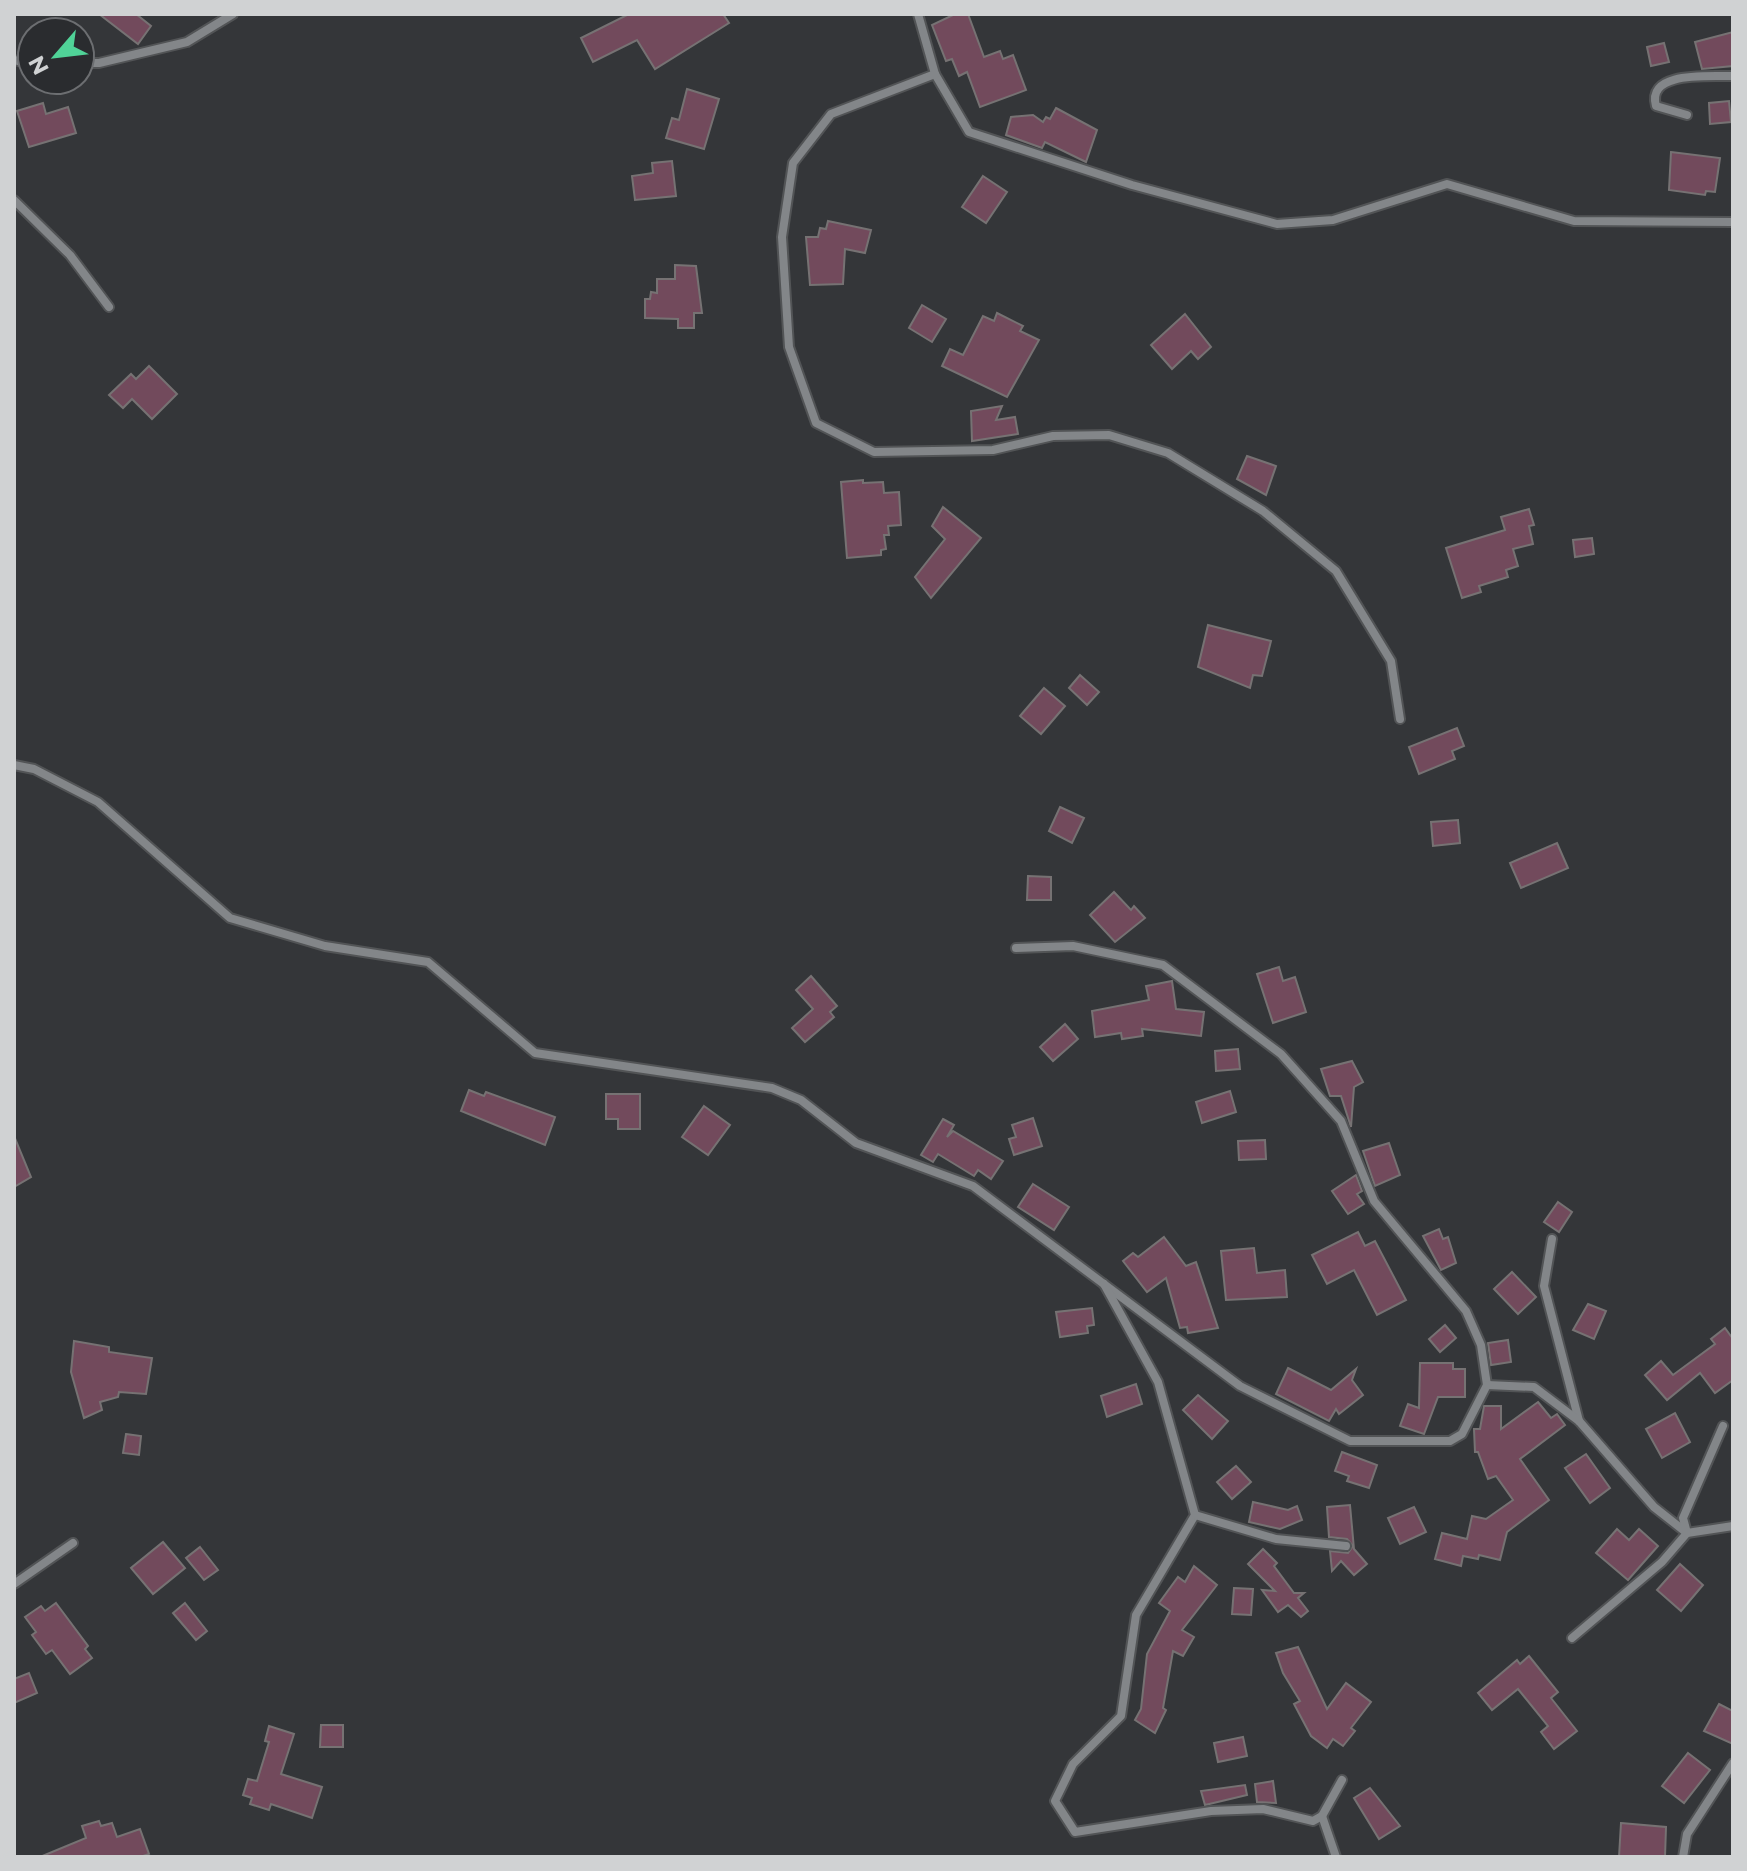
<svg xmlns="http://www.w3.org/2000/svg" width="1747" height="1871" font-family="Montserrat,sans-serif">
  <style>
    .building { fill: #724a5c; stroke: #767273; stroke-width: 2 }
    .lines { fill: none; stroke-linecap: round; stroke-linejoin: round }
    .minor-casing { stroke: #525456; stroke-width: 12 }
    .minor { stroke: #838689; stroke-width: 8 }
  </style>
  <rect width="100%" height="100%" fill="#343639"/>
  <g class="building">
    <path d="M99,14H136L151,26L138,44Z"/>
    <path d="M629,14H723L729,23L655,69L637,40L593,62L581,38Z"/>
    <path d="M955,14H968L984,57L1000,51L1003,59L1013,55L1026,90L980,107L967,72L959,76L952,59L946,61L932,25Z"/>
    <path d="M1733,32V66L1702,69L1695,42Z"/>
    <path d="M1664,43L1669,62L1651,66L1647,47Z"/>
    <path d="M687,89L719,99L704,149L666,138L672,118L679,120Z"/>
    <path d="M1729,101L1731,122L1710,124L1709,103Z"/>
    <path d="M43,103L46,114L68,107L76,133L29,147L17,111Z"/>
    <path d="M1056,108L1097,130L1086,162L1045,142L1042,148L1006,135L1011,117L1033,115L1043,122L1046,117L1050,119Z"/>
    <path d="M1671,152L1720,158L1715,192L1706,191L1705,195L1669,190Z"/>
    <path d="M672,161L676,196L635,200L632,176L653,173L652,163Z"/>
    <path d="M983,176L1007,192L986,223L962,207Z"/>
    <path d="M828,221L871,230L865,253L845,249L843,284L810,285L806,237H818L820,228L826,229Z"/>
    <path d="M675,265L696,266L702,313H694V328H678V319L645,318V299H650L651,292L657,293V279H675Z"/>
    <path d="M922,305L946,319L932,342L909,328Z"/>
    <path d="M997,313L1023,326L1020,331L1039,340L1007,397L942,366L950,349L963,355L983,316L994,321Z"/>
    <path d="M1185,314L1211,347L1198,359L1191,351L1172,369L1151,345Z"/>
    <path d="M149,366L177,394L152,419L132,399L123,408L109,395L131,374L136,379Z"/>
    <path d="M1002,406L996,420L1015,417L1018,434L972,441L971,411Z"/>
    <path d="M1247,456L1276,466L1266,495L1237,479Z"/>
    <path d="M863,480V483L883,482L884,493L899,492L901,525L888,526L889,535H884L886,549L881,550V555L847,558L841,482Z"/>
    <path d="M943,507L981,538L931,598L915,577L945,539L932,526Z"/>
    <path d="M1529,509L1534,525L1529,526L1533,544L1513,549L1518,566L1506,570L1508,577L1479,586L1481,592L1462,598L1446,548L1505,530L1501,517Z"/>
    <path d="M1592,538L1594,554L1575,557L1573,540Z"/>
    <path d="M1208,625L1271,641L1262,676L1253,675L1250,688L1198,667Z"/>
    <path d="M1080,675L1099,692L1087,705L1069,688Z"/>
    <path d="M1044,688L1065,706L1041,734L1020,716Z"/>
    <path d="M1457,728L1464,746L1452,751L1455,759L1419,774L1409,747Z"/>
    <path d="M1060,807L1084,818L1072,843L1049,831Z"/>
    <path d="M1458,820L1460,843L1433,846L1431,822Z"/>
    <path d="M1557,843L1568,868L1521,888L1510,863Z"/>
    <path d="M1028,876L1051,877V900H1027Z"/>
    <path d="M1114,892L1131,910L1134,906L1145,918L1115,942L1090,915Z"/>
    <path d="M1279,967L1283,981L1295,977L1306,1012L1273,1023L1257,974Z"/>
    <path d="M811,976L837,1006L830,1012L834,1017L805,1042L792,1028L813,1009L796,990Z"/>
    <path d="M1172,981L1176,1009L1204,1012L1201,1036L1142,1029L1143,1036L1122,1039L1121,1033L1095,1037L1092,1011L1149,1000L1146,986Z"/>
    <path d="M1065,1024L1078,1039L1053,1061L1040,1047Z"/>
    <path d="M1238,1049L1240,1069L1216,1071L1215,1051Z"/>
    <path d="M1352,1061L1363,1082L1354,1087L1351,1127L1341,1096H1330L1321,1069Z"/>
    <path d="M469,1090L484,1096L486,1092L555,1117L545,1145L461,1111Z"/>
    <path d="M1230,1091L1236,1112L1202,1123L1196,1102Z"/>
    <path d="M606,1094H640V1129H618V1119H606Z"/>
    <path d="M704,1106L730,1125L708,1155L682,1137Z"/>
    <path d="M1033,1118L1042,1146L1014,1155L1009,1139L1016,1137L1012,1125Z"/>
    <path d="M943,1119L954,1125L947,1137L953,1131L1003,1161L991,1179L978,1170L974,1176L938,1154L933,1162L921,1155Z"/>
    <path d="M14,1136L31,1177L14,1187Z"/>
    <path d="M1265,1140L1266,1159L1239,1160L1238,1141Z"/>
    <path d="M1389,1143L1400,1175L1375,1186L1363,1151Z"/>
    <path d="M1356,1175L1362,1191L1357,1194L1364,1204L1348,1214L1332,1191Z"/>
    <path d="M1033,1184L1069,1207L1054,1230L1018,1207Z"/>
    <path d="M1558,1202L1572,1212L1559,1232L1544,1222Z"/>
    <path d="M1439,1229L1443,1239L1448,1237L1456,1263L1441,1270L1423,1236Z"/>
    <path d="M1358,1232L1365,1246L1375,1241L1406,1300L1377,1315L1354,1270L1327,1284L1312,1255Z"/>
    <path d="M1164,1237L1186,1266L1196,1262L1218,1328L1188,1333L1187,1327L1180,1328L1166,1278L1147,1292L1123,1261L1133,1253L1138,1257Z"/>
    <path d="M1254,1248L1257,1273L1285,1270L1287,1297L1226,1300L1221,1251Z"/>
    <path d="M1512,1272L1536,1297L1518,1314L1494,1289Z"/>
    <path d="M1588,1304L1606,1311L1594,1339L1573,1330Z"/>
    <path d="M1092,1308L1094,1325L1087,1326L1088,1333L1060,1337L1056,1312Z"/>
    <path d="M1445,1325L1456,1338L1440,1352L1429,1339Z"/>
    <path d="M1725,1328L1733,1339V1380L1715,1393L1700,1373L1667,1400L1645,1375L1661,1361L1673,1375L1715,1344L1711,1339Z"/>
    <path d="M1508,1340L1511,1362L1491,1365L1488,1343Z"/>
    <path d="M74,1341L109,1347V1352L152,1358L146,1394L119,1392L118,1397L100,1402L102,1410L84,1418L71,1372Z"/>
    <path d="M1420,1363H1453V1369H1465V1397H1438L1424,1434L1400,1426L1408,1404L1419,1408Z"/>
    <path d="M1288,1368L1331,1390L1356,1369L1352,1380L1363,1395L1339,1414L1336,1409L1329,1421L1276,1394Z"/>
    <path d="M1136,1384L1142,1404L1107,1417L1101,1396Z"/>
    <path d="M1198,1395L1228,1421L1212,1439L1183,1410Z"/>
    <path d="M1538,1402L1551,1418L1557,1414L1565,1425L1520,1459L1549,1500L1507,1532L1500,1560L1479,1555L1478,1559L1463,1556L1461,1566L1435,1559L1442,1533L1467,1539L1472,1516L1486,1519L1513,1500L1496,1476L1488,1479L1478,1452H1475L1474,1429H1480L1484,1406H1501V1429Z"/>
    <path d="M1675,1413L1690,1442L1662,1458L1646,1429Z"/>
    <path d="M126,1434L141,1436L139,1455L123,1453Z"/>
    <path d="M1342,1452L1377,1465L1369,1488L1347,1481L1349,1476L1335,1471Z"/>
    <path d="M1586,1454L1610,1488L1590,1503L1565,1468Z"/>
    <path d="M1236,1466L1251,1482L1232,1499L1217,1482Z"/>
    <path d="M1253,1502L1288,1510L1297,1506L1302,1520L1280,1529L1249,1522Z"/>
    <path d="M1350,1505L1354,1549L1367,1564L1354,1575L1341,1561L1332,1571L1330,1551L1348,1553L1353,1546L1347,1539L1329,1537L1327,1507Z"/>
    <path d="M1414,1507L1426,1532L1400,1544L1388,1518Z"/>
    <path d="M1617,1529L1629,1540L1639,1529L1658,1546L1628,1580L1596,1553Z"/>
    <path d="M163,1542L185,1568L153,1594L131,1568Z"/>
    <path d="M200,1547L218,1570L204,1580L186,1558Z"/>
    <path d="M1263,1549L1277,1563L1274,1566L1294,1593H1304L1298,1598L1308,1611L1301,1617L1288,1605L1278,1612L1262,1590L1275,1591L1248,1564Z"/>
    <path d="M1680,1564L1703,1585L1681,1611L1657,1590Z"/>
    <path d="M1194,1566L1217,1585L1182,1630L1194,1637L1183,1656L1173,1651L1163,1708L1166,1710L1155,1733L1135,1720L1141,1709L1147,1654L1170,1611L1159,1603L1178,1577L1185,1582Z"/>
    <path d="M1234,1588L1253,1589L1251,1615L1232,1614Z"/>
    <path d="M56,1603L88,1646L85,1649L92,1658L70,1674L52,1650L46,1654L32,1635L36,1632L25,1617L41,1606L45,1611Z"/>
    <path d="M185,1603L207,1631L196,1640L173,1613Z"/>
    <path d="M1298,1647L1327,1709L1346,1683L1371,1702L1351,1728L1355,1731L1343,1746L1333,1739L1327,1748L1311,1736L1294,1704L1300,1701L1283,1673L1276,1653Z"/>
    <path d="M1529,1656L1558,1692L1551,1698L1577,1731L1554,1749L1541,1732L1548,1726L1518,1689L1492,1710L1478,1693L1517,1660L1520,1664Z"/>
    <path d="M29,1673L37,1693L14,1703V1679Z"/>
    <path d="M1719,1704L1733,1711V1744L1704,1731Z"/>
    <path d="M321,1725H343V1747H320Z"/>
    <path d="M269,1726L294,1734L281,1774L322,1787L312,1818L271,1804L269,1810L250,1804L252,1798L243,1795L248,1779L257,1781L269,1742L265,1741Z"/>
    <path d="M1243,1737L1247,1756L1218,1762L1214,1743Z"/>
    <path d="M1688,1753L1710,1770L1684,1803L1662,1786Z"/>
    <path d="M1273,1781L1276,1803L1257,1802L1255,1784Z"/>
    <path d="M1245,1785L1247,1795L1205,1805L1201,1791Z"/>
    <path d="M1370,1788L1400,1826L1379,1839L1354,1798Z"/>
    <path d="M99,1821L101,1826L112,1823L117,1837L140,1829L149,1854L140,1857H40L86,1838L82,1826Z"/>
    <path d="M1621,1823L1666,1827L1665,1857H1619Z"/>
  </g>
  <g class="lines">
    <g class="minor-casing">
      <g id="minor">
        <path d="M918,14L935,74L969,132L1132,185L1277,224L1333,220L1447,184L1574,221L1733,222"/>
        <path d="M14,60L32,64"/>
        <path d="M80,63H99L187,42L233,14"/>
        <path d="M935,74L831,114L793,163L782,237L789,347L816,423L874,452L993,450L1053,436L1109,435L1168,453L1263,511L1336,571L1391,661L1400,719"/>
        <path d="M1687,115L1656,106C1646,70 1711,77 1733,76"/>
        <path d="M14,200L70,255L109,307"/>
        <path d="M14,765L34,769L98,802L230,918L325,946L428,962L535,1053L772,1088L801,1100L856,1143L973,1186L1240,1386L1350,1441H1450L1462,1434L1487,1385L1481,1345L1466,1311L1374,1201L1341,1121L1281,1054L1163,965L1073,946L1016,948"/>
        <path d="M1552,1239L1544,1286L1579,1421"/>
        <path d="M1104,1284L1158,1382L1195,1515L1136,1615L1121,1716L1073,1764L1055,1801L1075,1832L1211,1811L1263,1809L1313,1821L1322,1816L1342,1780"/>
        <path d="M1487,1385L1534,1387L1579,1421L1654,1507L1687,1533L1733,1526"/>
        <path d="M1195,1515L1276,1539L1346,1546"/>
        <path d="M14,1584L73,1543"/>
        <path d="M1572,1638L1662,1562L1687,1533L1683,1518L1723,1426"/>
        <path d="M1322,1816L1336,1857"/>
        <path d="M1683,1857L1687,1834L1733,1763"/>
      </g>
    </g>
    <use href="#minor" class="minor"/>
  </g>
  <rect width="1747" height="1871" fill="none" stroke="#d0d2d3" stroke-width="32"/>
  <g transform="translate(56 56) rotate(242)"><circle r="38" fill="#2a2c2f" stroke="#6c6e71" stroke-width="2"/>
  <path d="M0-6L14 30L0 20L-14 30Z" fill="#50d398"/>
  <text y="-12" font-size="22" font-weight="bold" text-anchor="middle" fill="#d0d2d3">N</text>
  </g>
</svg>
